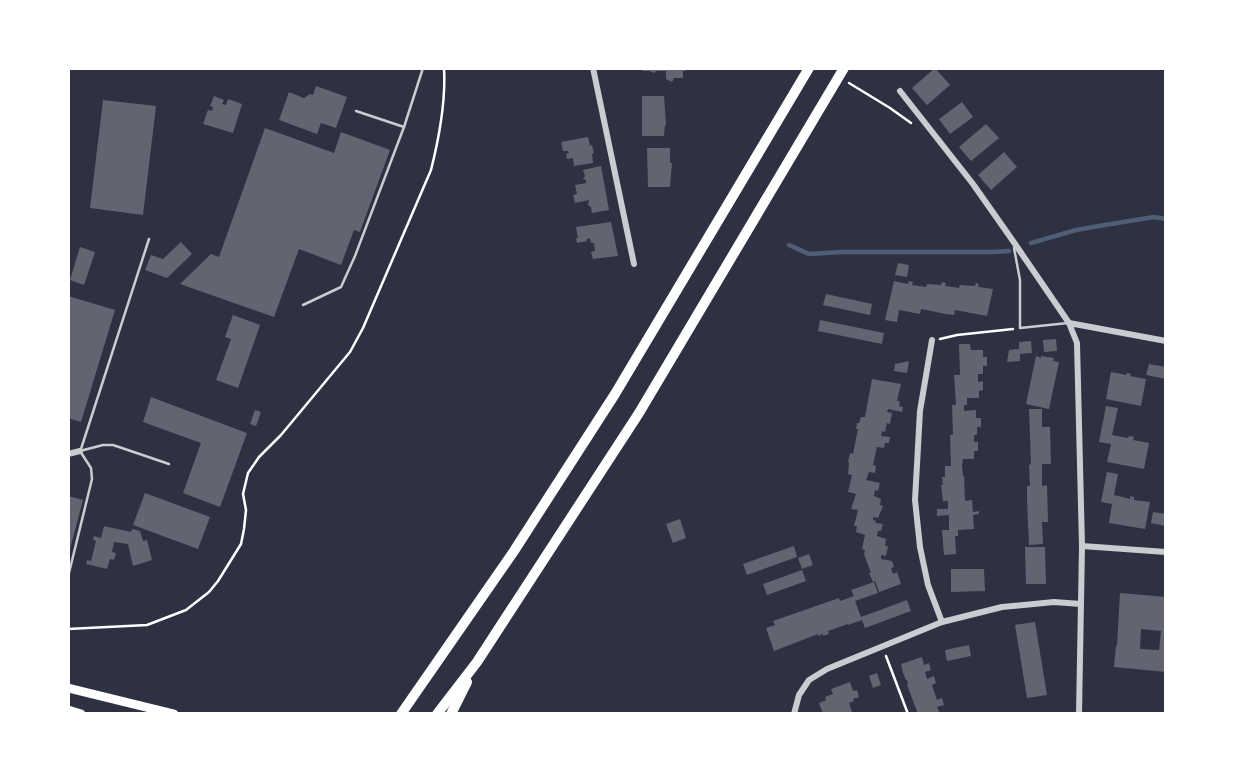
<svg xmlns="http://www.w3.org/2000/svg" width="1234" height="782" font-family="'Open Sans',sans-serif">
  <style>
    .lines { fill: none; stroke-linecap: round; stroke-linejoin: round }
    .stream { stroke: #4f5d75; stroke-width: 4.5 }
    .building { fill: #626471; fill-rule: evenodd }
    .path { stroke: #fff; stroke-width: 2.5 }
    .service { stroke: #caccd0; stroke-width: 2.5 }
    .minor { stroke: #caccd0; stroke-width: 6 }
    .secondary { stroke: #fff; stroke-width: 9 }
    .motorway { stroke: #fff; stroke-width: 10 }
  </style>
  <rect width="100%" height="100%" fill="#2d3142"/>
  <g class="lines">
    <g class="stream">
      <path d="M1031,243L1076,230L1111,224L1154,217L1166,219"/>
      <path d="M789,245L809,254L842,252H993L1009,251"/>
    </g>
  </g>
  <g class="building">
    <path d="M642,68H686V71H683V78H674L672,82L666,79V71H656L654,73L650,71H642Z"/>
    <path d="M935,68L950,85L927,105L912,88Z"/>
    <path d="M316,86L347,97L336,128L321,123L317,134L279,120L289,92L304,98L310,94L313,95Z"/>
    <path d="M214,96L224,100L222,104L226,105L228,99L242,104L233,133L203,124L208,110L212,111L213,107L210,106Z"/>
    <path d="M642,96H664L666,125H665L664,136H642Z"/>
    <path d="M103,100L156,106L143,215L90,208Z"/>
    <path d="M962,102L973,117L950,134L939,119Z"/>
    <path d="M986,124L999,138L971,161L959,147Z"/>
    <path d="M265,128L334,153L341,132L390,150L360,232L354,230L341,265L299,249L274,317L180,284L211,254L219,257Z"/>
    <path d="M588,137L590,146L592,145L594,153L592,154L593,163L574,166L573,158L567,159L566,154L569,153L568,151H563L561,142Z"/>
    <path d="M647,148H670V163H672L670,187H648Z"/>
    <path d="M1004,152L1017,167L991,190L978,175Z"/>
    <path d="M601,166L609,210L592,213L591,207L588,205L589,200L575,203L573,195L577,194L575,185L586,183V180L583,179L585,176L583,170Z"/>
    <path d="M611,222L618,256L593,259L591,252L595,251L594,243H591L590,238L587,239V241L577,243L576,238H578L576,227Z"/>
    <path d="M181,242L192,254L167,278L145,270L151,255L163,259Z"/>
    <path d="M80,247L95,252L84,285L70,280Z"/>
    <path d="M898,263L909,265L907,277L895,275Z"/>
    <path d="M894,281L908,284L909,281L913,282L912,285L926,287L927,284L941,285L942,282L946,283L945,286L959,288L960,285L975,286L976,283L979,284L978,287L993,289L987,316L955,310L954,315L946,314L921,309L920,314L899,310L897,322L885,320Z"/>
    <path d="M826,294L872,304L870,315L823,305Z"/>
    <path d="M68,296L115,310L81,422L68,418Z"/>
    <path d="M233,315L260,325L238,388L216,380L231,339L225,337Z"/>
    <path d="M820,320L884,333L882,344L818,331Z"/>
    <path d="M1056,339L1057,351L1044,352L1043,340Z"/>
    <path d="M1031,341L1032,353L1020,354V361L1007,362L1009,350L1019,349V342Z"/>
    <path d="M959,344H970L971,350H983V357H987V366H983V374H978V382L983,381V390L979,391V398H967V405H964V411L976,410V418H981V427H977V435H974V442H978V451H974V459H963L962,465L963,476H964L965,501L972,500L973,512L979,511V514L973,515L974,529L958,530V536H955L956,554L944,555L942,530H949V515L937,516V509H948V501H943L941,485H943L942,477H945V466H951L950,435H953L952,405H956L954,375H960Z"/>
    <path d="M1036,356L1041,358V356L1054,358L1053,361L1059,362L1049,409L1026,404Z"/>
    <path d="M909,361L907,373L894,371L895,364Z"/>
    <path d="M1149,364L1166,367V379L1146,375Z"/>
    <path d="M1111,372L1126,375L1127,373L1131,374L1130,376L1146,379L1141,406L1106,399Z"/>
    <path d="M872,379L901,384L897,401H900L899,406L903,407L902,412L888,409L887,412L892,413L890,424L887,423L885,432L882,431L881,436L890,437L889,443H885L884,448L877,447L873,465L876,466L875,473L869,472L866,480L880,483L878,491L875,490L874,496L881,499L880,505L883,506L878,518L873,517V520L876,521L875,523L883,524L881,531H878L877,536L886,539L885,546H888L886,556L881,555V559L892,561L894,567L891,568L893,574L897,572L901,584L879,592L875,581L873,582L869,573H871L864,554L865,550L862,549L865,535L856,532L857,526H854L858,510L851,509L856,494L848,492L852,475L848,474L849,463L848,462L850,453L853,454L858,429H856L857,423H859L861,417H865Z"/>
    <path d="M151,397L247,433L220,507L183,493L201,443L143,422Z"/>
    <path d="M1106,406L1118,408L1112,435L1128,438L1129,436L1134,437L1133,440L1149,443L1144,469L1107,462L1111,444L1099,442Z"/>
    <path d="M1029,409H1042V427H1050L1051,464H1042V486L1047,485L1048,522H1042L1043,544L1029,545L1027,501V486H1030L1029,465L1031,464Z"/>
    <path d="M255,410L261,412L256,426L250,424Z"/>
    <path d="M1107,472L1118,474L1114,495L1130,499V496L1134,497V500L1150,502L1145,529L1109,523L1112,504L1101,502Z"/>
    <path d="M145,493L210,517L198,549L133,525Z"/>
    <path d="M68,496L83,500L69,553H68Z"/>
    <path d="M1153,512L1166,514V526L1151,523Z"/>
    <path d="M680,519L686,538L673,543L666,524Z"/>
    <path d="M104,526L131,532L132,529L140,531L143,541L147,540L152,560L133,566L128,544L114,542L112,552L116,553L114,560L110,559L107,569L86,564L87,560L91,561L96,541L93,540L94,536L101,538Z"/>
    <path d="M794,546L797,557L747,575L743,564Z"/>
    <path d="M1025,547H1045L1046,584H1026Z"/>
    <path d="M809,554L813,565L802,569L798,558Z"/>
    <path d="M951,569H984L985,591L951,592Z"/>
    <path d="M802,570L806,581L767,595L763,584Z"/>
    <path d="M874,582L878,593L855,601L861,617L907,600L911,611L865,628L862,620L848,625V624L828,631L829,634L823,636V634L818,636V634L774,651L766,628L775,625L773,621L839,598L840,601L854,596L851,590Z"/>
    <path d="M1120,593L1166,597V672L1114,667L1116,646H1117ZM1141,629L1161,631L1159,650L1140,649Z"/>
    <path d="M1035,622L1047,695L1027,698L1015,625Z"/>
    <path d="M969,645L971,656L947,661L945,650Z"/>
    <path d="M922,657L924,665L929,663L931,670L925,672L927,679L934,676L936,683L932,685L937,700L942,698L944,705L937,707L940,714H918L907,685L908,684L907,680H906L903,673L901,664Z"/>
    <path d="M877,673L881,685L873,688L869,676Z"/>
    <path d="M850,682L853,691L857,690L859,697L853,699L854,701L849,703L852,712L845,714H823L819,703L826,700L825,697L833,694L831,689Z"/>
  </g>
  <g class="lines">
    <g class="path">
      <path d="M849,83L890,108L911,123"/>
      <path d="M940,339L957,335L1013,329"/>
      <path d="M68,629L147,625L186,610L209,592L218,581L241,544L244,529L246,510L243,494L248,473L259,457L281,435L350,352L363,328L431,170C439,138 446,101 444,68"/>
      <path d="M886,656L908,714"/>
    </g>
    <g class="service">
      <path d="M356,111L404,127"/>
      <path d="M1014,248L1020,280V328L1068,323"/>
      <path d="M303,305L341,287L355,256L404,127L423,68"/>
      <path d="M81,449L149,239"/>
      <path d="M80,451L103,445H113L169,464"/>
      <path d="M68,577L92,479L91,468L80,451"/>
    </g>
    <g class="minor">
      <path d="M593,68L634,264"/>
      <path d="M900,91L973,184L1013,241L1069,323L1077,343L1082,546L1079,714"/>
      <path d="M1069,323L1166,341"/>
      <path d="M932,340L920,411L915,500L920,547L928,585L942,622"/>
      <path d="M68,454L80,451"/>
      <path d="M1082,546L1166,552"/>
      <path d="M794,714L799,695L809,680L827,669L942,622L1002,607L1054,602L1081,604"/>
    </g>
    <g class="secondary">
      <path d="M68,688L174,714"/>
      <path d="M68,710L81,714"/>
    </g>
    <g class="motorway">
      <path d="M401,714L514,551L615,394L809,68"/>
      <path d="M437,714L477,662L639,413L844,68"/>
      <path d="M451,714L467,682"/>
    </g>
  </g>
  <rect width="1234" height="782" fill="none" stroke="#ffffff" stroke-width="140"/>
</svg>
